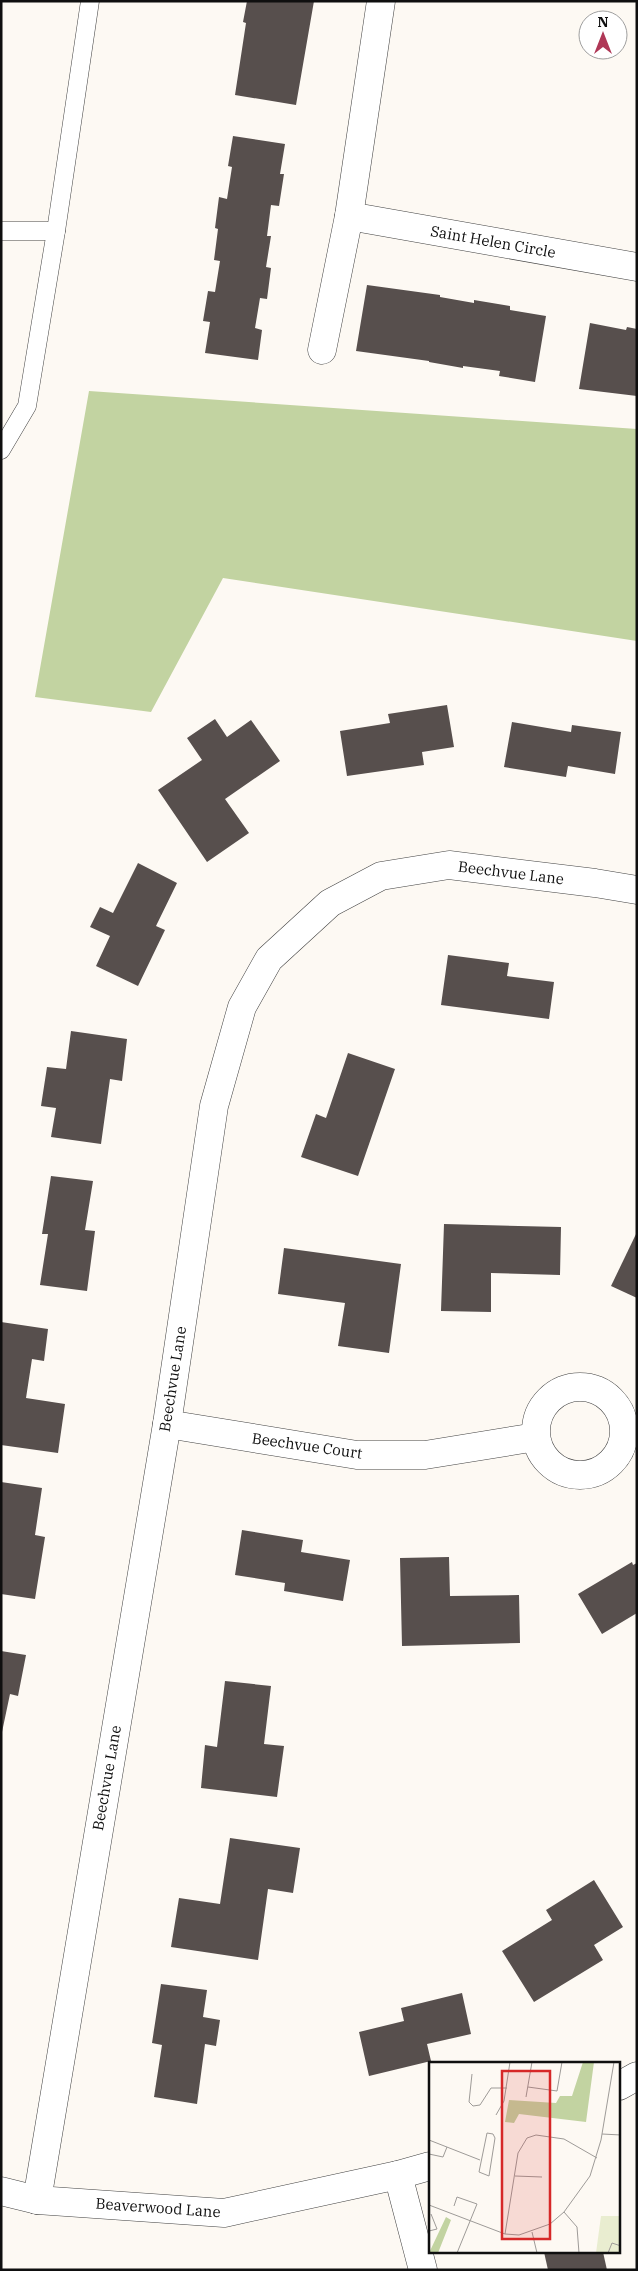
<svg xmlns="http://www.w3.org/2000/svg" width="638" height="2271" font-family="'IBM Plex Serif',serif">
  <style>
    .forest { fill: #c2d3a1 }
    .building { fill: #574f4d }
    .lines { fill: none; stroke-linecap: round; stroke-linejoin: round }
    .service-casing { stroke: #424242; stroke-width: 19 }
    .minor-casing { stroke: #424242; stroke-width: 29 }
    .tertiary-casing { stroke: #424242; stroke-width: 29 }
    .service { stroke: #fff; stroke-width: 18 }
    .minor { stroke: #fff; stroke-width: 28 }
    .tertiary { stroke: #fff; stroke-width: 28 }
    .labels { text-anchor: middle; stroke-width: 5; stroke-linejoin: round; paint-order: stroke }
    .street-label { font-size: 15px; fill: #0f0f0f; stroke: #fff }
    .inset-road { fill: none; stroke: #9e9b98; stroke-width: 1 }
    .view { fill: #d62828; fill-opacity: 0.15; stroke: #d62828; stroke-width: 2.5 }
    .inset-edge { fill: none; stroke: #0f0f0f; stroke-width: 2.5 }
  </style>
  <rect width="100%" height="100%" fill="#fdf9f3"/>
  <path class="forest" d="M89,391L637,429V641L223,578L151,712L35,697Z"/>
  <g class="building">
    <path d="M247,1H314L296,105L235,95L246,23L243,22Z"/>
    <path d="M233,136L285,144L280,174H284L279,206L271,205L267,236H271L266,267L271,268L267,299L260,298L255,328L262,330L258,360L205,353L210,322L203,321L208,291L215,292L220,261L214,260L218,229L215,228L219,197L227,199L232,167L228,166Z"/>
    <path d="M367,285L440,295V297L474,303V300L510,306V310L546,316L535,382L499,376L500,371L463,366V368L429,362V361L356,351Z"/>
    <path d="M590,323L626,330L627,327L637,329V396L579,389Z"/>
    <path d="M447,705L454,747L422,752L424,765L347,776L340,731L390,723L388,714Z"/>
    <path d="M215,719L227,737L251,720L280,761L225,799L249,833L207,862L158,790L202,760L187,738Z"/>
    <path d="M512,722L571,732L572,725L621,732L615,774L568,766L566,777L504,767Z"/>
    <path d="M138,863L177,883L156,926L165,930L138,986L96,966L110,936L90,927L100,907L113,913Z"/>
    <path d="M448,955L509,963L507,976L554,982L549,1019L441,1005Z"/>
    <path d="M71,1031L127,1039L122,1081L110,1079L101,1144L51,1137L56,1108L41,1106L47,1067L66,1069Z"/>
    <path d="M348,1053L395,1069L358,1176L301,1157L316,1114L326,1118Z"/>
    <path d="M51,1176L93,1181L85,1230L95,1231L87,1291L40,1285L48,1234H42Z"/>
    <path d="M444,1224L561,1227L560,1275L491,1273V1312L441,1311Z"/>
    <path d="M637,1232V1298L611,1286Z"/>
    <path d="M284,1248L401,1264L389,1353L338,1346L345,1303L278,1294Z"/>
    <path d="M1,1322L48,1329L44,1361L32,1359L26,1398L65,1404L58,1453L1,1445Z"/>
    <path d="M1,1482L42,1488L35,1535L45,1537L35,1599L1,1594Z"/>
    <path d="M242,1530L303,1540L301,1552L350,1560L343,1601L284,1591L285,1583L235,1575Z"/>
    <path d="M449,1557L450,1596L519,1595L520,1643L402,1646L400,1558Z"/>
    <path d="M632,1562L633,1565L637,1563V1613L602,1634L578,1594Z"/>
    <path d="M1,1651L26,1655L18,1696L10,1694L2,1732Z"/>
    <path d="M225,1681L271,1686L264,1744L284,1746L277,1797L201,1788L205,1745L217,1747Z"/>
    <path d="M230,1838L300,1848L293,1893L268,1889L258,1960L171,1947L179,1898L220,1904Z"/>
    <path d="M594,1880L623,1927L594,1945L603,1960L534,2002L502,1951L552,1920L546,1910Z"/>
    <path d="M161,1984L207,1990L203,2017L220,2020L216,2046L205,2044L197,2104L154,2097L162,2045L152,2043Z"/>
    <path d="M462,1993L471,2034L427,2044L431,2061L369,2076L359,2032L404,2021L401,2008Z"/>
    <path d="M544,2252H603L607,2270H548Z"/>
  </g>
  <g class="lines">
    <g class="service-casing">
      <g id="service">
        <path d="M1,231H56"/>
        <path d="M1,450L27,406L56,231L90,1"/>
      </g>
    </g>
    <g class="minor-casing">
      <g id="minor">
        <path d="M349,216L637,267"/>
        <path d="M322,350L349,216L381,1"/>
        <circle cx="580" cy="1431" r="44"/>
        <path d="M167,1424L357,1455H425L536,1437"/>
        <path d="M398,2175L423,2270"/>
        <path d="M37,2200L167,1424L214,1106L242,1007L269,959L330,903L381,876L449,865L595,883L637,890"/>
      </g>
    </g>
    <g class="tertiary-casing">
      <g id="tertiary">
        <path d="M619,2086L637,2076"/>
        <path d="M1,2191L37,2200L224,2213L398,2175L430,2166"/>
      </g>
    </g>
    <use href="#service" class="service"/>
    <use href="#minor" class="minor"/>
    <use href="#tertiary" class="tertiary"/>
  </g>
  <g class="labels">
    <g class="street-label">
      <text transform="translate(493 242) rotate(10)" y="5">Saint Helen Circle</text>
      <text transform="translate(511 873) rotate(7)" y="5">Beechvue Lane</text>
      <text transform="translate(173 1379) rotate(-81)" y="5">Beechvue Lane</text>
      <text transform="translate(307 1446) rotate(8)" y="5">Beechvue Court</text>
      <text transform="translate(107 1778) rotate(-80)" y="5">Beechvue Lane</text>
      <text transform="translate(158 2208) rotate(4)" y="5">Beaverwood Lane</text>
    </g>
  </g>
  <g transform="translate(429 2062)">
    <rect width="191" height="191" fill="#fdf9f3"/>
    <path d="M154,0H165L157,60L90,52L85,61L76,60L80,38L127,41L131,34H143ZM17,155L22,158L9,191H0Z" fill="#c2d3a1"/>
    <path d="M172,154H191V191H167Z" fill="#e9edd0"/>
    <path class="inset-road" d="M43,12L40,40L44,44L51,43L62,26H78M99,25L128,29L133,0M97,35L103,0M67,53L75,39L81,0M58,71L64,72L66,76L60,114L50,110ZM173,72L192,73M0,78L51,98M0,92L14,95L18,85M86,114L113,115M0,143L76,172L90,173L121,162L135,150L161,114L172,78L185,0M25,144L28,135L48,142L28,191M135,150L148,165L150,191M0,169L8,167L2,152M103,170L108,191M76,172L89,91L98,76L107,73L135,77L168,96M179,191L183,181L192,184"/>
    <path class="view" d="M73,9H121V177H73Z"/>
    <rect width="191" height="191" class="inset-edge"/>
  </g>
  <rect width="638" height="2271" fill="none" stroke="#0f0f0f" stroke-width="5"/>
  <g transform="translate(603 35)"><circle r="24" fill="#ffffff" stroke="#9f9f9f"/>
  <path d="M0-4L9 19L0 12L-9 19Z" fill="#af3756"/>
  <text y="-8" font-size="14" font-weight="bold" text-anchor="middle" fill="#0f0f0f">N</text>
  </g>
</svg>
